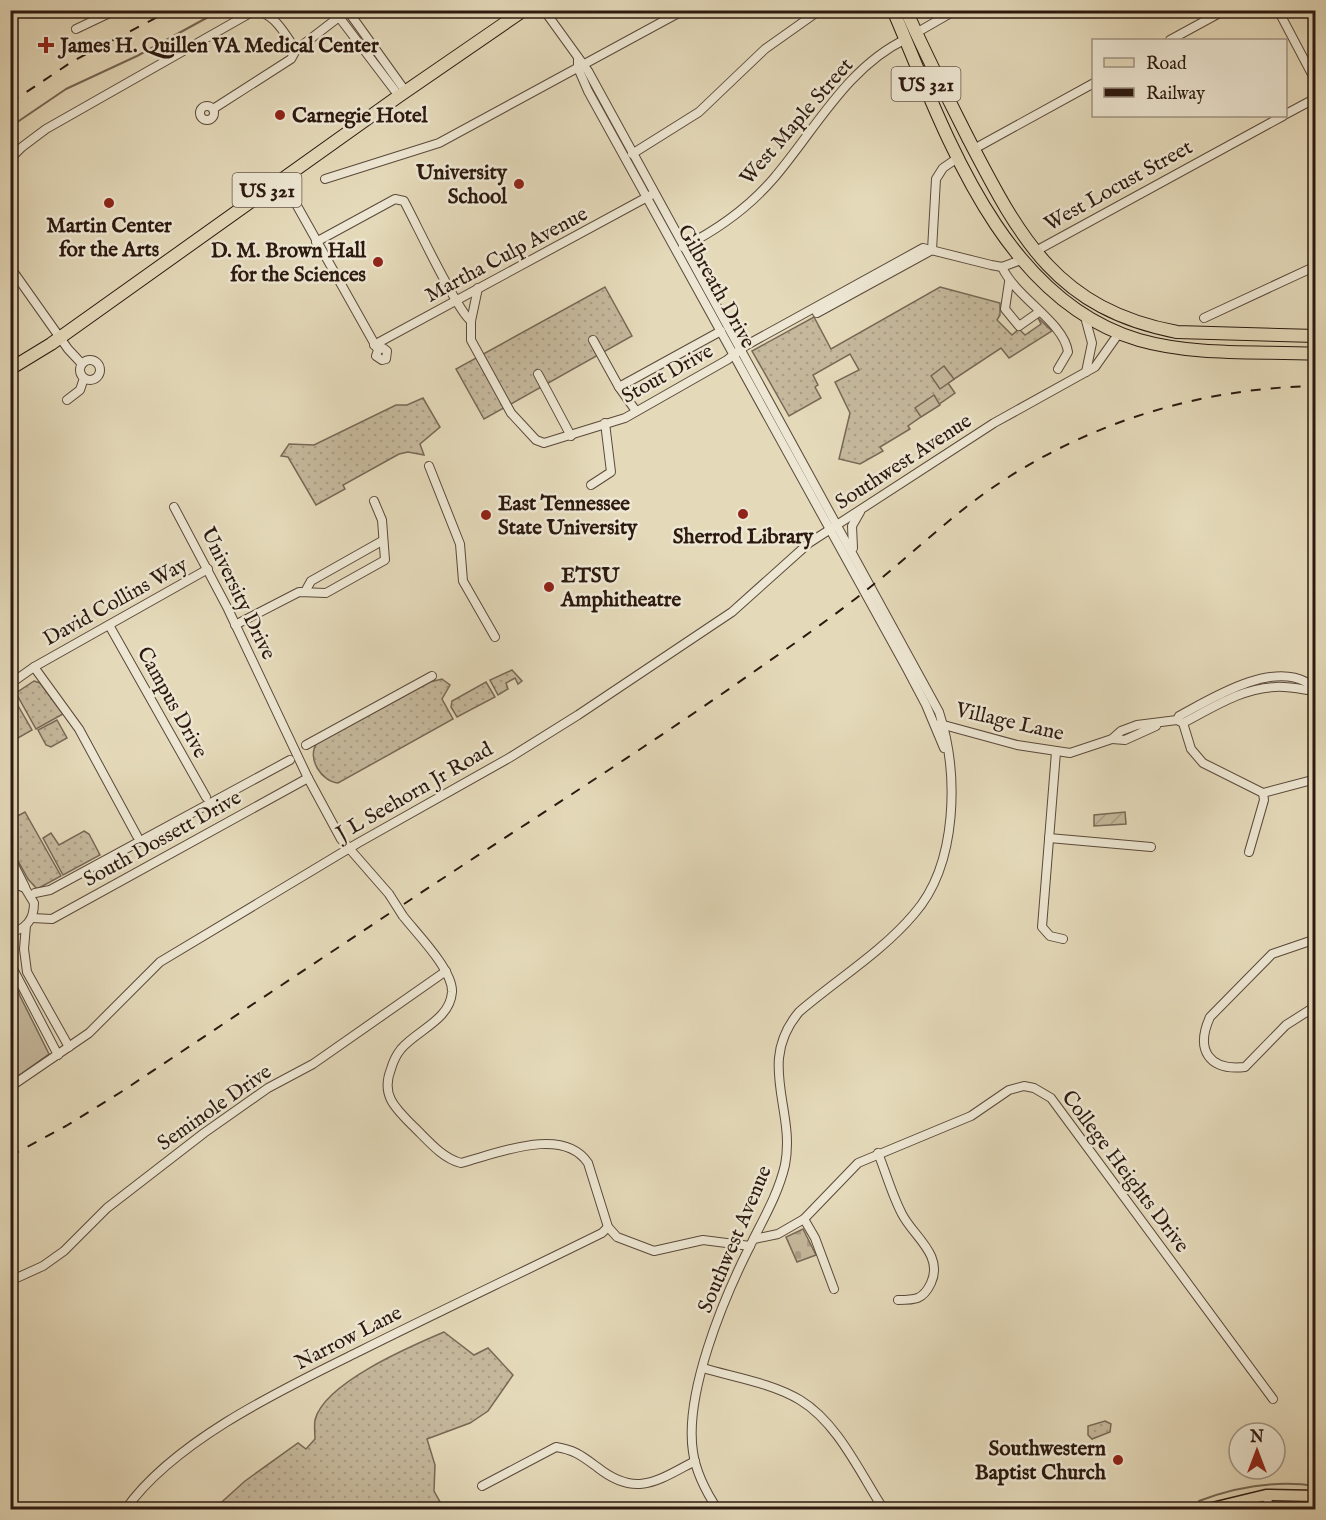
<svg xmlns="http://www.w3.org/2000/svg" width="1326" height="1520" font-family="'IM FELL English',serif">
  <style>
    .grass { fill: url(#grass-dots); stroke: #786856; stroke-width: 1.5 }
    .cemetery { fill: url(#cemetery-stones); stroke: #786856; stroke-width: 1.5 }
    .garden { fill: url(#garden-furrows); stroke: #786856; stroke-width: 1.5 }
    .pitch { fill: #c5b89c; stroke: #786856; stroke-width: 1.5 }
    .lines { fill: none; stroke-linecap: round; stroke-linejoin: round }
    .stream { stroke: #756552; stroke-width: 2 }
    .minor-casing { stroke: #5a493a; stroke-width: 10 }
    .major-casing { stroke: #2c190f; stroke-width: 13 }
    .highway-casing { stroke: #2c190f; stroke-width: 14 }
    .minor { stroke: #ede6d2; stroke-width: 8 }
    .major { stroke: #e4d9b9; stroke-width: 10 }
    .highway { stroke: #e4d9b9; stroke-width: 12 }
    .rail { stroke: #2c190f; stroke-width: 2; stroke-dasharray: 10 10; stroke-linecap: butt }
    .minor-bridge-casing { stroke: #5a493a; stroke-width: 10; stroke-linecap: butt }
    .minor-bridge { stroke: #ede6d2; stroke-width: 8 }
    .poi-dot { fill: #8f2418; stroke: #ede6d2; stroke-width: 2 }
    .labels { text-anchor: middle; stroke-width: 5; stroke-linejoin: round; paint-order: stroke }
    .shield { fill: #ede6d2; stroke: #66564a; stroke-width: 1.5 }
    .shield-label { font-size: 20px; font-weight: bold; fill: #2c190f }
    .poi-label { font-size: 21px; font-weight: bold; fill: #2c190f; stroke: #ede6d2; text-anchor: start }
    .street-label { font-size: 21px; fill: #2c190f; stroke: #ede6d2 }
  </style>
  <defs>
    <pattern id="grass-dots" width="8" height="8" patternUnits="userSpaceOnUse" patternTransform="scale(1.5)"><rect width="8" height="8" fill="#c5b89c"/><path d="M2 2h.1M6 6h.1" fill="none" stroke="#a99e85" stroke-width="1.8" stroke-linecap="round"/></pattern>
    <pattern id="cemetery-stones" width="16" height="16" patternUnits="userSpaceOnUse" patternTransform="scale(1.5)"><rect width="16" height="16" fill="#c5b89c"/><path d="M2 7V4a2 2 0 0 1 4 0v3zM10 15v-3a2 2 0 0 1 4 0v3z" fill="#a99e85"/></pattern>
    <pattern id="garden-furrows" width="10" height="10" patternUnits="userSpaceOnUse" patternTransform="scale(1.5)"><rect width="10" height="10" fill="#c5b89c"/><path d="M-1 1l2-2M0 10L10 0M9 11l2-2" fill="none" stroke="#a99e85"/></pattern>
  </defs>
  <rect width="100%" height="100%" fill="#e4d9b9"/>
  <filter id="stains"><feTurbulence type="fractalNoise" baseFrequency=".00333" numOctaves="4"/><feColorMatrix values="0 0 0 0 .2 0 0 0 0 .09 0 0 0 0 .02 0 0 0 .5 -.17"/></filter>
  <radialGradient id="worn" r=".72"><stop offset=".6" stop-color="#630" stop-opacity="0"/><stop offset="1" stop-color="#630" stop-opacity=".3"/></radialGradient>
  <g class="grass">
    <path d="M605,287L632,336L484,419L456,369Z"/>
    <path d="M940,287L1000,303V315L997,320L1012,335L1019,329L1025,335L1041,324L1038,318L1052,331L1009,358L1001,348L948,383L955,393L908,426L910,429L880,447L883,451L860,464L839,459L850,413L835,382L859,370L850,354L813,375L818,385L815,387L821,398L789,416L752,351L814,317L831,349Z"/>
    <path d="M423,398L440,427L420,444L424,455L408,452L399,454L343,485L345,489L316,505L288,457L281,456L289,444L314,445L396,405H407Z"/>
    <path d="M512,670L522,681L518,684L515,678L506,683L508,689L498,695L490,680Z"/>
    <path d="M442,679L450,685L442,699L453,719L338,783C322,782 306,758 317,743L430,682Z"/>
    <path d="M34,681L40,683L63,714L36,729L16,693Z"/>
    <path d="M486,682L495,697L457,717L451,707L452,701Z"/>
    <path d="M13,697L32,730L11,742V700Z"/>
    <path d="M57,720L67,738L51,747L46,745L38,730Z"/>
    <path d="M25,812L61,876L37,889L28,879L11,848L10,820Z"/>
    <path d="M84,831L89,834L100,855L63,875L43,838L51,833L59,845Z"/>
    <path d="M444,1332L474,1355L488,1348L513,1375L488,1411L470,1423L427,1439L435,1465L434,1491L444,1509H214L245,1481L298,1443L306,1449L315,1439C315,1434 314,1426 315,1420C324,1383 411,1346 444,1332Z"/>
    <path d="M1105,1421L1111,1424L1110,1432L1092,1439L1088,1435V1426Z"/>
  </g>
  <path class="cemetery" d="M803,1229L816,1255L797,1262L786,1237Z"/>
  <path class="garden" d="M1125,812L1126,824L1094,826V815Z"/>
  <g class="pitch">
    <path d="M944,366L954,379L940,389L931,376Z"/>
    <path d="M934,395L940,405L921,417L915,408Z"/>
    <path d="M10,969L20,996L49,1054L11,1081Z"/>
  </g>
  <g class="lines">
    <g class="stream">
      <path d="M10,127L66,89L137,56L221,10"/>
      <path d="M1199,1501C1236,1487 1276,1480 1316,1486"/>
      <path d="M1176,1510L1186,1506"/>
    </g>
    <g class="minor-casing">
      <g id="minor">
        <path d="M544,10L588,71L939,712C959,773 958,864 914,914C882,952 836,980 799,1012C756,1063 796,1109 785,1165C778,1195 762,1221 749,1248C723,1300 684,1394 693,1452C696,1473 706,1492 718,1510"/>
        <path d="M1278,10L1316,82"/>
        <path d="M348,11L406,92"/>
        <path d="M339,17L399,96"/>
        <path d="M76,29L116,10"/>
        <path d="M916,33L956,10"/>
        <path d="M1170,40L1225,10"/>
        <path d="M578,58V68L588,91L906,667L926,705L944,748"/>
        <circle cx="207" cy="113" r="7"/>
        <path d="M213,109L291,59L296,50L348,10"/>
        <path d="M1286,114L1316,98"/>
        <path d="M974,149L1094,83"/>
        <path d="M632,154L699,112L765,49L820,10"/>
        <path d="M10,159L22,147L46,129L252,12C272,8 286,36 296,50"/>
        <path d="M282,179L378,350L376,356L382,360L386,359L387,351L383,348L378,350"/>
        <path d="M325,179L439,143L684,10"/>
        <path d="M316,242L395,199L404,201C416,223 457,311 471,321"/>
        <path d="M683,247C717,230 749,207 774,178C815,130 847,67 906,39"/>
        <path d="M932,250L936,179L943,168L959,157"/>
        <path d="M1034,252L1283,116"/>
        <path d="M10,267L68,349L82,364"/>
        <path d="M1002,267C1016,298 1064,322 1068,352L1058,369"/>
        <path d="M1009,282L1005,309L1019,326L1039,312"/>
        <path d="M478,288L471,321V340L511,413L536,440L544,443L625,418L727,360L745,346L923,248L991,265L1002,267L1021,260"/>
        <path d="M817,313L932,250"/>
        <path d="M1085,317L1092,343L1086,372"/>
        <path d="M1204,318L1316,266"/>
        <path d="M593,340L619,387L636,411"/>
        <path d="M374,345L651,195"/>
        <circle cx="90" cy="370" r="10"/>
        <path d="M538,374L571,436"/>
        <path d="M619,387L721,331"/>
        <path d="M67,400L80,390L84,378"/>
        <path d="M429,466L460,544L463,581L495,637"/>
        <path d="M591,485L611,472L605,423"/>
        <path d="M174,507L228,609L308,778L341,839L389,894"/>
        <path d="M853,548L852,526L860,512"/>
        <path d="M306,590L311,581L382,541"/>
        <path d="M109,625L206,797"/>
        <path d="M235,625L299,592L326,593L385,560L382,520L374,501"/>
        <path d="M34,667L79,729L137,836"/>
        <path d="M10,684L34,667L208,569"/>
        <path d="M1177,720L1179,716C1211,699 1269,662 1306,682C1310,685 1312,689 1316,692"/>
        <path d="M1183,723C1212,708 1242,688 1275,687C1288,686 1300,689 1313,691"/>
        <path d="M940,724L1017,745L1070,753L1112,739L1121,731L1137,725L1177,720L1183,723L1191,749L1203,763L1263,793"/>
        <path d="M1112,739L1125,740L1156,726"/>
        <path d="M306,745L432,676"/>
        <path d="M1056,752L1042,927L1050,936L1063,939"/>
        <path d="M1263,793L1316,779"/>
        <path d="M1049,838L1151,847"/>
        <path d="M1249,852L1264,800L1263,793"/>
        <path d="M10,857L25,887"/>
        <path d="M10,882L25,888L34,903C34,919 26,930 10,932"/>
        <path d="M35,893L50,890L290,760"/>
        <path d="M403,916C417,934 453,970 452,992C450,1020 417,1030 401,1049C397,1054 393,1062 391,1069C381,1094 394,1107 411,1124C426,1138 441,1158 461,1163C496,1154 563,1125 588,1163L608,1227L617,1237L654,1251L703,1240L750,1246"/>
        <path d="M32,918L52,919L308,778"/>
        <path d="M26,925L24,949L27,972L69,1047"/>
        <path d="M1316,939L1272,954L1210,1017C1195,1050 1209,1071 1245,1067L1286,1025L1316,1006"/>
        <path d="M10,963L58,1055"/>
        <path d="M10,1087L89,1033L160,962L358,843L509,758L578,715L732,612L809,543L994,423L1095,367L1119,333"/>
        <path d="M878,1153C886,1173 892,1195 902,1214C913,1236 944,1255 931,1283C923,1300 915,1300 898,1300"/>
        <path d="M804,1219L815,1238L834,1289"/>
        <path d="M754,1239L778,1234L804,1219L858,1163L971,1116L1009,1090L1024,1086L1034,1088L1051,1098L1273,1399"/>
        <path d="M10,1281L43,1266L64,1251L107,1208L204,1133L268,1088L313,1064L446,971"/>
        <path d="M703,1368C733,1377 772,1383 800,1400C838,1423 860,1473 884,1510"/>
        <path d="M482,1486L556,1447C575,1450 582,1456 597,1467C636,1498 657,1481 695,1461"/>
        <path d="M1266,1495L1270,1510"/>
        <path d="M125,1510C174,1440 285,1388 360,1351C440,1311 521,1273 602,1233L608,1227"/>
      </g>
    </g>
    <g class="major-casing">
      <path id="major" d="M1204,1510L1266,1495L1316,1496"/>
    </g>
    <g class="highway-casing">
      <g id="highway">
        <path d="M893,10C945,131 1000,299 1139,340C1195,356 1258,351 1316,354"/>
        <path d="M906,10C925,54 947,96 968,138C1020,238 1056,309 1177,332L1316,336"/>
        <path d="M10,369L51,344L399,96L524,10"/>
      </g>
    </g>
    <use href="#minor" class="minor"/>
    <use href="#major" class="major"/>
    <use href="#highway" class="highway"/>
    <g class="rail">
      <path d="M10,103L73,61L171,10"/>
      <path d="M404,904C520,827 638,753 752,673C798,641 846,608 890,571C925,542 960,509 998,484C1093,421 1202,388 1316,386"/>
      <path d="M10,1156L66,1126L121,1092L390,913"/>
    </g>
    <g class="minor-bridge-casing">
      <path id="minor-bridge" d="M389,894L403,916"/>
    </g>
    <use href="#minor-bridge" class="minor-bridge"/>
  </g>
  <g class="poi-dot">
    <path d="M43 36h6v6h6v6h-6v6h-6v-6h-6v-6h6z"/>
    <circle cx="280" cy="115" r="6"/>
    <circle cx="519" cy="184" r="6"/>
    <circle cx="109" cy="203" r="6"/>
    <circle cx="378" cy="262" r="6"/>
    <circle cx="743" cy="514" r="6"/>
    <circle cx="486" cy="515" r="6"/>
    <circle cx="549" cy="587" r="6"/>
    <circle cx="1118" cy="1460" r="6"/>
  </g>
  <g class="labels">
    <g class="shield">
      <rect x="891.5" y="67" width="69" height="34" rx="4.5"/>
      <rect x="232.5" y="173" width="69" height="34" rx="4.5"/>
    </g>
    <g class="shield-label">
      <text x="926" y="91">US 321</text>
      <text x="267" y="197">US 321</text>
    </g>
    <g class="poi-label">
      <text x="60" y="52">James H. Quillen VA Medical Center</text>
      <text x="292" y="122">Carnegie Hotel</text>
      <text x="507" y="179" text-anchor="end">University<tspan x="507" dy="24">School</tspan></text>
      <text x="109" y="232" text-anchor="middle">Martin Center<tspan x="109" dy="24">for the Arts</tspan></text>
      <text x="366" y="257" text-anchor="end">D. M. Brown Hall<tspan x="366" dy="24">for the Sciences</tspan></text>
      <text x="498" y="510">East Tennessee<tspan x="498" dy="24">State University</tspan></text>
      <text x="743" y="543" text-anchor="middle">Sherrod Library</text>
      <text x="561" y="582">ETSU<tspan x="561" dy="24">Amphitheatre</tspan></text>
      <text x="1106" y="1455" text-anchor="end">Southwestern<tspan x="1106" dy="24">Baptist Church</tspan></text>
    </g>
    <g class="street-label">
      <text transform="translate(796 121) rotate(-49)" y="7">West Maple Street</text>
      <text transform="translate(1118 185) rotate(-29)" y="7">West Locust Street</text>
      <text transform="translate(506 254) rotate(-28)" y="7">Martha Culp Avenue</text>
      <text transform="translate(717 286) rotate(61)" y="7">Gilbreath Drive</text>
      <text transform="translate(667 373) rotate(-29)" y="7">Stout Drive</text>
      <text transform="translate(903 461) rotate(-33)" y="7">Southwest Avenue</text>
      <text transform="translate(239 593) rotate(64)" y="7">University Drive</text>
      <text transform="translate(115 601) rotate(-29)" y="7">David Collins Way</text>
      <text transform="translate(173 702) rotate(61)" y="7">Campus Drive</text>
      <text transform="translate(1010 721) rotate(13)" y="7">Village Lane</text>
      <text transform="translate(414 791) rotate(-30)" y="7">J L Seehorn Jr Road</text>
      <text transform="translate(162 838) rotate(-29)" y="7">South Dossett Drive</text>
      <text transform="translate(214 1107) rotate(-35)" y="7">Seminole Drive</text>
      <text transform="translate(1126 1171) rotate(53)" y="7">College Heights Drive</text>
      <text transform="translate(734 1239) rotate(-67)" y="7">Southwest Avenue</text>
      <text transform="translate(348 1337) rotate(-27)" y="7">Narrow Lane</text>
    </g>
  </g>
  <rect width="1326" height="1520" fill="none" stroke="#e4d9b9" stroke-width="36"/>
  <rect x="12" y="12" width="1302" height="1496" fill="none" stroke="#2c190f" stroke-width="3"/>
  <rect x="18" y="18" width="1290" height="1484" fill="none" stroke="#2c190f" stroke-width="1.5"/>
  <rect x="1092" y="39" width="195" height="78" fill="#ede6d2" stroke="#a09484" stroke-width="1.5"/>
  <rect x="1104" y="58" width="30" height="9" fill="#e4d9b9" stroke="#a09484" stroke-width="1.5"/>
  <text x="1146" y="69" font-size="18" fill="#2c190f">Road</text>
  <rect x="1104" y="88" width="30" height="9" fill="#2c190f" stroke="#a09484" stroke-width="1.5"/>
  <text x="1146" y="99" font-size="18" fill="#2c190f">Railway</text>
  <g transform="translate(1257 1451)"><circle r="28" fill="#ede6d2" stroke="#a09484" stroke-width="1.5"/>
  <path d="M0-4.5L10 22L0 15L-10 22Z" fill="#8f2418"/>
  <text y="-9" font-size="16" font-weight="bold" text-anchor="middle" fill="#2c190f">N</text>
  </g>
  <rect width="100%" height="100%" filter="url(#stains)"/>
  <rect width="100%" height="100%" fill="url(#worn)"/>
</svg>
